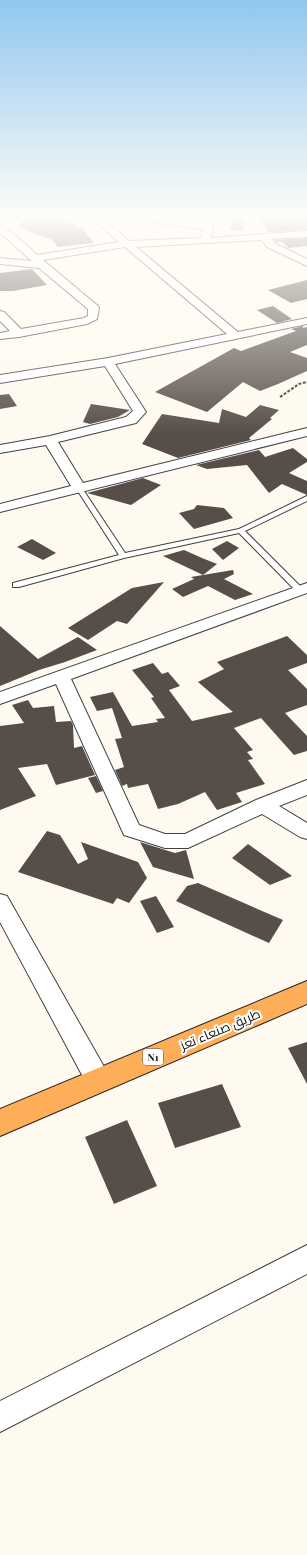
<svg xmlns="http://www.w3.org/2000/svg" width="307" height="1555" font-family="'Playfair Display',Cairo,serif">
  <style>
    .building { fill: #574e4a }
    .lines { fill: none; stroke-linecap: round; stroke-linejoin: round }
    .service-casing { stroke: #414141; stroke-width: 2 }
    .minor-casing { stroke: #414141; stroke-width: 2 }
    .trunk-casing { stroke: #1f1f1f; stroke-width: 2 }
    .path { stroke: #303030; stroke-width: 2; stroke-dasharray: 3 1.5; stroke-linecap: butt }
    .service { fill: #fff; fill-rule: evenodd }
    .minor { fill: #fff; fill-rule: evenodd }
    .trunk { fill: #feae58; fill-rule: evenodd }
    .labels { text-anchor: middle; stroke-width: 4; stroke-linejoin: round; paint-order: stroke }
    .shield { fill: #fff; stroke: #565656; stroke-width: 1 }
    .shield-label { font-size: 10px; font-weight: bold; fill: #0e0e0e }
    .near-street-label { font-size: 13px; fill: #0e0e0e; stroke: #fff }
  </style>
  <rect width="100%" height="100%" fill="#fffaef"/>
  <g class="building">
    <path d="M7,216H57L83,229L94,243L58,247L51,239L35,234L17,225L22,223Z"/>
    <path d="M234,216H247L243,231L230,230Z"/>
    <path d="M257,216H307V230L268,232Z"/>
    <path d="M307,238V246L288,248L282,242H276L274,240Z"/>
    <path d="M32,269L47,285L13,291H0V273Z"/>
    <path d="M307,280V299L291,303L268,290Z"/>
    <path d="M273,306L292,319L277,323L257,310Z"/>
    <path d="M303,326V328L307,327V345L290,352L307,358V371L278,384L260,391L243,382L207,412L155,392L234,348L241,351L296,331L291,329Z"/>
    <path d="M9,394L17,406L0,409V395Z"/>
    <path d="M91,404L130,410L118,417L90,424L83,422Z"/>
    <path d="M260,405L279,410L270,418L272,419L249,438L251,440L178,458L142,444L162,414L219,423L222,409L246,417Z"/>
    <path d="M293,448L307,459V462L289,473L307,481V495L282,484L269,493L247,465L207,469L196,465L259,450L265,457Z"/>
    <path d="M143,478L161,485L131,505L87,493Z"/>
    <path d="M197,505L224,508L233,518L194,529L179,513L194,509Z"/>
    <path d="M32,539L56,553L43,560L17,547Z"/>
    <path d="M227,541L239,548L223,560L212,549Z"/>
    <path d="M184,550L202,558L217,564L203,575L163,556Z"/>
    <path d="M233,570L234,574L224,579L253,594L235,600L208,586L183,597L172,589L194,579L191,577Z"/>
    <path d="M164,582L127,624L117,621L88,640L68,628L132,588Z"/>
    <path d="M0,626L38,659L78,637L97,650L65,662L39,670L0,686Z"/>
    <path d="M287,636L307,655V663L288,670L307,689V705L285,713L307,736V751L294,755L261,718L234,728L253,750L247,752L253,759L248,760L265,784L236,793L242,802L217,810L205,792L178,804L158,809L148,784L128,788L127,784L122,786L115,770L124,767L115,739L122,738L112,708L97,711L90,697L113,692L132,726L158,722L156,719L165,718L151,698L154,697L132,670L153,663L162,674L168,672L180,686L169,690L192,721L233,712L198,682L224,669L217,662Z"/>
    <path d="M28,700L33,708L54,706L56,722L71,721L73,725L74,748L82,746L95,775L56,785L47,764L18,768L36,796L0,810V726L24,723L12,705Z"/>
    <path d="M96,776L103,791L96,793L88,778Z"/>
    <path d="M47,831L60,835L78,864L88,859L81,842L138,862L147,878L129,903L117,898L113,904L18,872Z"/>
    <path d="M140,842L175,853L186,850L194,879L153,867Z"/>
    <path d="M248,844L292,876L270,885L232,858Z"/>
    <path d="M198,883L283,920L269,943L176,901L187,886Z"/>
    <path d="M156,896L174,927L157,933L140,901Z"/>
    <path d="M307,1042V1084L288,1048Z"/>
    <path d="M222,1084L241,1127L175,1148L158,1103Z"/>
    <path d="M127,1120L157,1186L114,1204L85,1137Z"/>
  </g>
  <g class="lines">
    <g class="service-casing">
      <path id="service" d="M79,486L82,488L125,553L239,529L307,496V501L245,531L304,590L300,592H297L239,533L124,558L19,587H13V583L119,555L76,488Z"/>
    </g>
    <g class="minor-casing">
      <g id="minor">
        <path d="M89,216H100L129,241L202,238L203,229L128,219L123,216H150L204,224L205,216H215L211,238L307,231V237L271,239L274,243L307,259V266L267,247L262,240L136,247L238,332L307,318V324L115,364L146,412L136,423L58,442L83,483L307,428V436L0,512V504L71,486L46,445L0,453V445L50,436L126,417L133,411L105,366L0,383V375L108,358L227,334L125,247L43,260L98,306L99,308L97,319L87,324L19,337L0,339V333L10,331L0,321V311L4,312L21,329L84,318L88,316V309L39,268L0,264V258L32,261L0,233V225L20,239L37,255L119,242Z"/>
        <path d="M307,583V593L71,679L139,825L165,834H185L256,800L307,780V795L279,806L307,823V839L300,837L262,814L188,848H165L124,835L56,684L0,704V692Z"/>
        <path d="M0,894L7,896L107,1072L110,1080L107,1088L98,1091L89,1088L0,922Z"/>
        <path d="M307,1245V1274L0,1432V1401Z"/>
      </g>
    </g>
    <g class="trunk-casing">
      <path id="trunk" d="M307,981V1004L0,1136V1109Z"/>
    </g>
    <path class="path" d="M280,397L299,384L307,382"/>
    <use href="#service" class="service"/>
    <use href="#minor" class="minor"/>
    <use href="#trunk" class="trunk"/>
  </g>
  <linearGradient id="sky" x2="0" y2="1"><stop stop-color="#91c7ef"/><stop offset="0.5" stop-color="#fffdf8"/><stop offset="1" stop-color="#fffdf8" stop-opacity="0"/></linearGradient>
  <rect width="307" height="434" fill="url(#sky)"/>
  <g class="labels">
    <rect class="shield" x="143" y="1049" width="20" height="16" rx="3"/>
    <g class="shield-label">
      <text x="153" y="1061">N1</text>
    </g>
    <g class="near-street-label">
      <text transform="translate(220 1029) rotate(-23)" y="5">طريق صنعاء تعز</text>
    </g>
  </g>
</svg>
